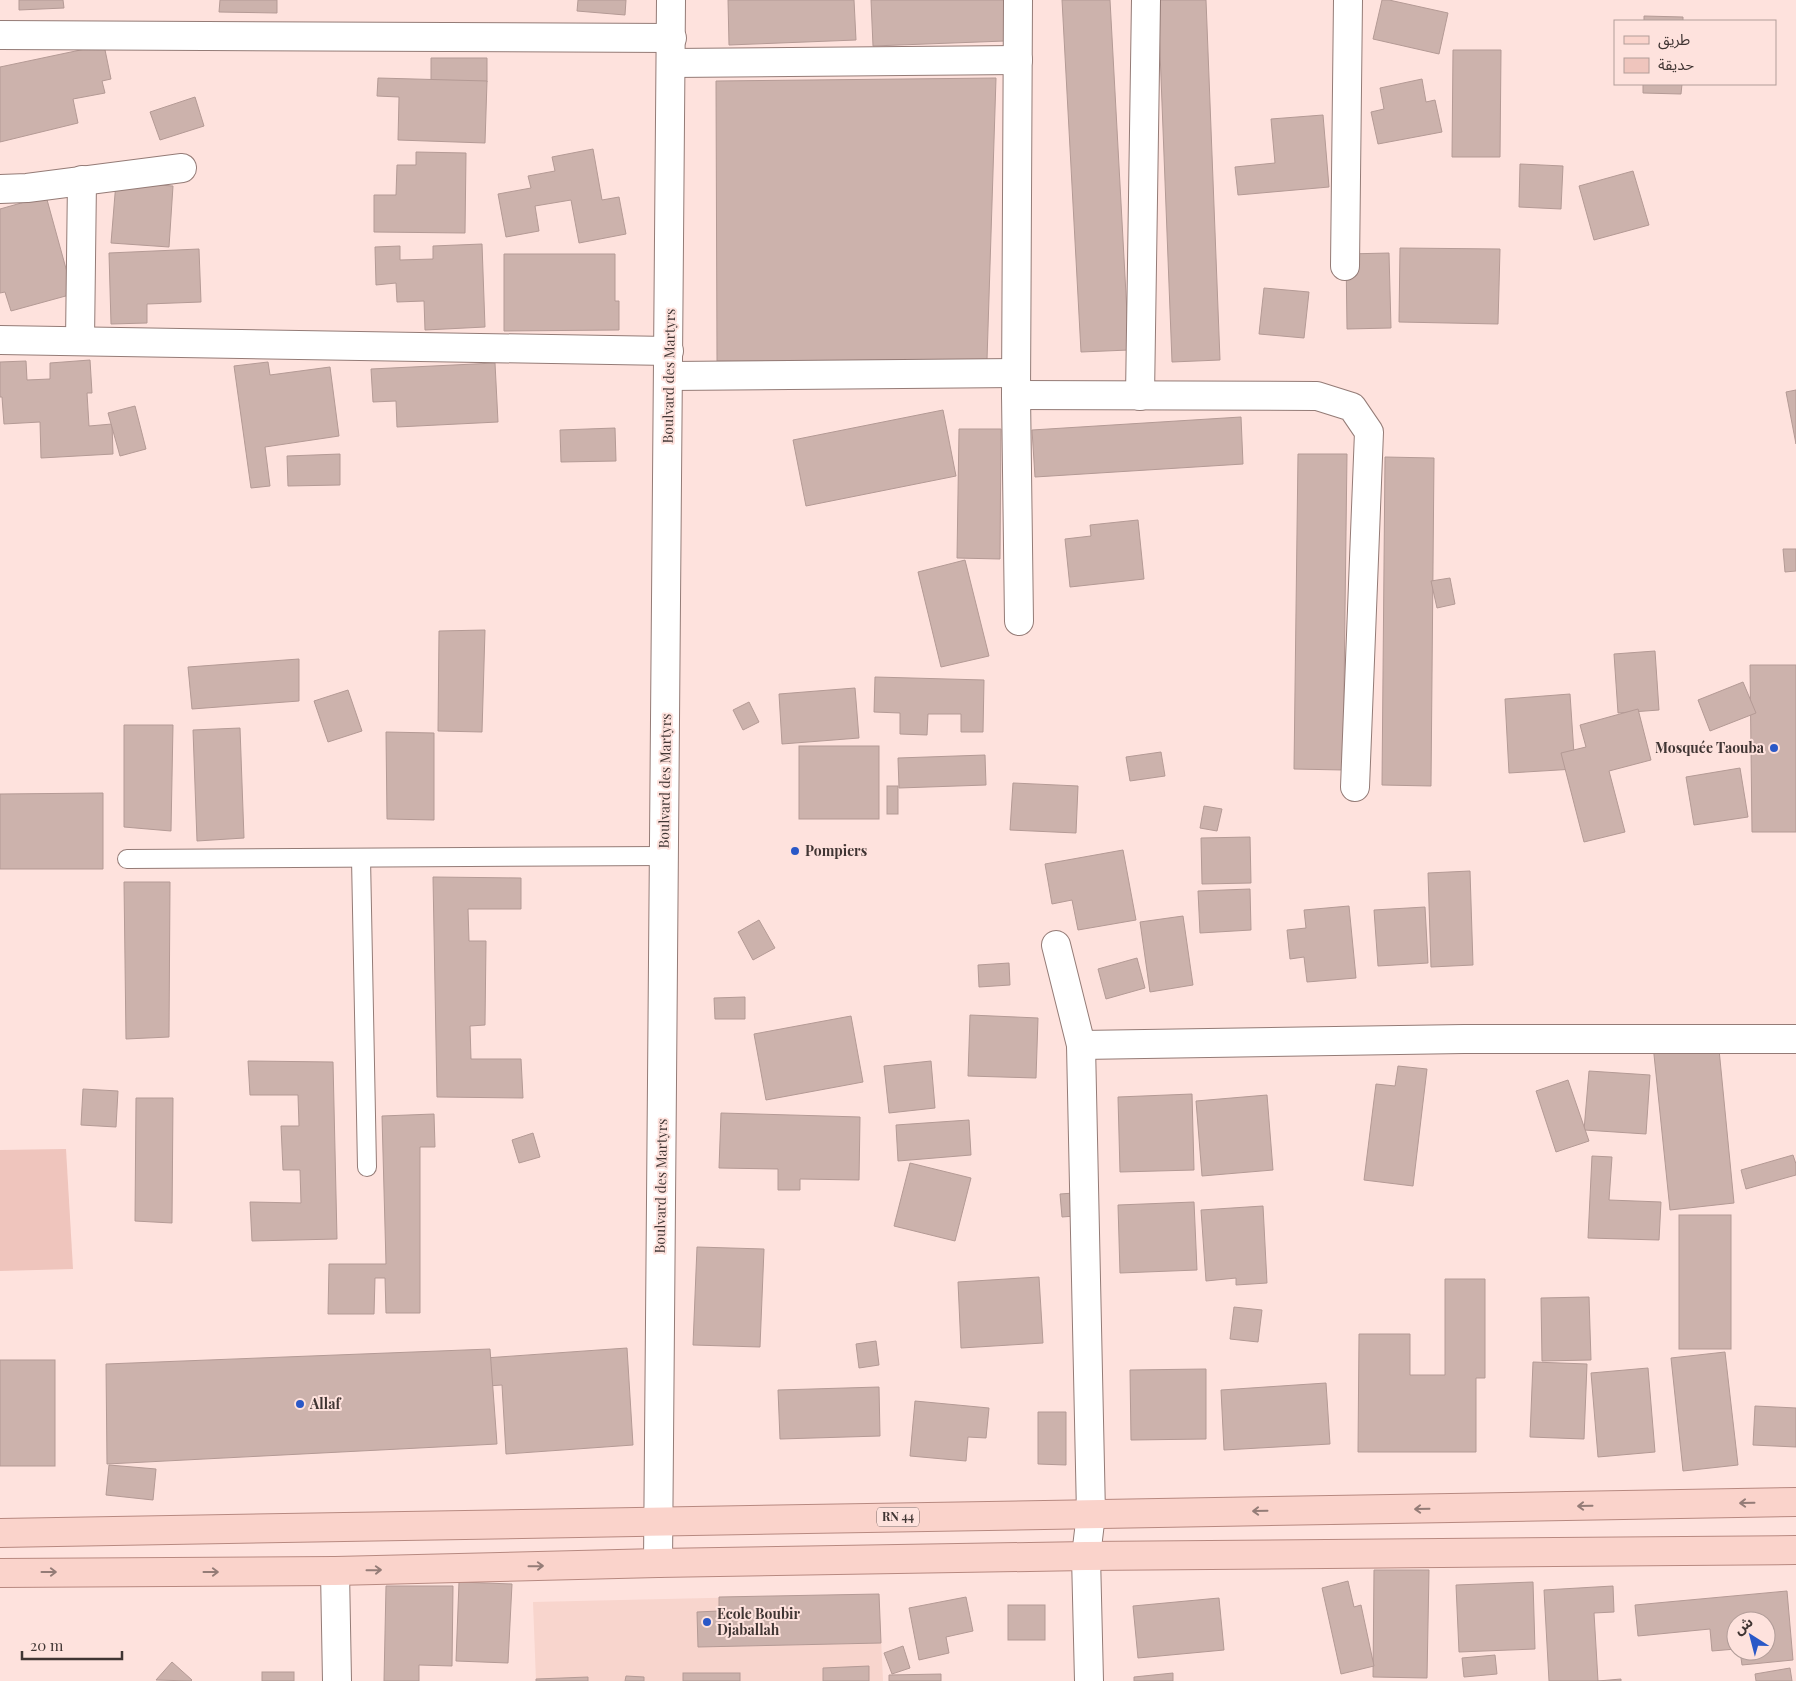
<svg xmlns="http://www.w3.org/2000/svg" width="1796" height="1681" font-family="'Playfair Display','Noto Sans Arabic',serif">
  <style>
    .built { fill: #f8d5cd }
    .green { fill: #efc5bd }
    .building { fill: #ccb2ac; stroke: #b49a95 }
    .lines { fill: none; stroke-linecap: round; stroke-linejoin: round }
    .lane-casing { stroke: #947b76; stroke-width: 20 }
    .street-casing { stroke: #947b76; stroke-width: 30 }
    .secondary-casing { stroke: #947b76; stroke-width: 30 }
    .primary-casing { stroke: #b78980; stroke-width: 30 }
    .lane { stroke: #fff; stroke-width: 18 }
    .street { stroke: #fff; stroke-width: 28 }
    .secondary { stroke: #fff; stroke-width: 28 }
    .primary { stroke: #fad3cb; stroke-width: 28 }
    .oneway { stroke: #947c77 }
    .poi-dot { fill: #2a58c7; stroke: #fee2dd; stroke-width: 2 }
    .labels { text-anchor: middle; stroke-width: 4; stroke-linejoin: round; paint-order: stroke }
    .shield { fill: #fee2dd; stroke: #796966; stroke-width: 1 }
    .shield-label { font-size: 12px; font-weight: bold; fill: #403533 }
    .street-label { font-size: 14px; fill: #403533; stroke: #fee2dd }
    .poi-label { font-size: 14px; font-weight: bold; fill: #403533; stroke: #fee2dd; text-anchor: start }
  </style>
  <rect width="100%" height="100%" fill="#fee2dd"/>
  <path class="built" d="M879,1594L883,1681H536L533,1602Z"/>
  <path class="green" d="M66,1149L73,1269L0,1271V1150Z"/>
  <g class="building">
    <path d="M19,0H63L64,8L19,10Z"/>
    <path d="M220,0H277V13L219,12Z"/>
    <path d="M578,0H626L625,15L577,11Z"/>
    <path d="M728,0H854L856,40L729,45Z"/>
    <path d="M871,0H1004L1005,41L873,46Z"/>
    <path d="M1062,0H1110L1129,350L1081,352Z"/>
    <path d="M1158,0H1206L1220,360L1172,362Z"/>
    <path d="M1382,0H1389L1448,13L1439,54L1373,39Z"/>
    <path d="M1644,16L1683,17V21H1644Z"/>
    <path d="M104,45L111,79L102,81L105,93L73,99L78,123L0,142V67Z"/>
    <path d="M1453,50H1501L1500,157H1452Z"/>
    <path d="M431,58H487V82L431,81Z"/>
    <path d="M378,78L487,81L485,143L398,140L399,97L377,96Z"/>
    <path d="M996,78L987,360L717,361L716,81Z"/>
    <path d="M1422,79L1426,102L1435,100L1442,132L1378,144L1371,112L1384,109L1380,88Z"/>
    <path d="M1643,84H1682L1681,94L1643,93Z"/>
    <path d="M195,97L204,126L160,140L150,112Z"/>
    <path d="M1323,115L1329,187L1238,195L1235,167L1275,163L1271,119Z"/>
    <path d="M593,149L602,200L619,197L626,234L579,243L571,200L535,206L539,231L506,237L498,194L531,188L528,176L555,171L552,157Z"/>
    <path d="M416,152L466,153L465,233L374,232V195H396L397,165H416Z"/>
    <path d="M1520,164L1563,166L1561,209L1519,207Z"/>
    <path d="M1633,171L1649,225L1594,240L1579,186Z"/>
    <path d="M116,182L173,186L169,247L111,243Z"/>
    <path d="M46,196L73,294L11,311L5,292L0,293V209Z"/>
    <path d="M482,244L485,327L425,330L424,301L397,302L396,283L376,285L375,247L400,246V260L433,259V246Z"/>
    <path d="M1400,248L1500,249L1498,324L1399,322Z"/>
    <path d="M199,249L201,302L147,304V323L111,324L109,253Z"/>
    <path d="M1389,253L1391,328L1347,329L1346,254Z"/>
    <path d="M504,254H615V301H619V330L504,331Z"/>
    <path d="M1264,288L1309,292L1304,338L1259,334Z"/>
    <path d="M90,360L92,393H87L89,426L112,424L113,454L41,458L40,422L4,424L2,397H0V362L26,361L27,380L50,379V363Z"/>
    <path d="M268,362L270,375L330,367L339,436L265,447L270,486L251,488L234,366Z"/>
    <path d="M495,363L498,422L397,427L396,401L373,402L371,369Z"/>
    <path d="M1796,390V444L1786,392Z"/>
    <path d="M135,406L146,449L120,456L108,413Z"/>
    <path d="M943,410L956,476L806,506L793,440Z"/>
    <path d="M1241,417L1243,464L1035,477L1032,430Z"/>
    <path d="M615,428L616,461L561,462L560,430Z"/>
    <path d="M959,429H1001L1000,559L957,558Z"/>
    <path d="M340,454V485L288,486L287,456Z"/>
    <path d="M1298,454H1347L1343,770L1294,769Z"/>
    <path d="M1385,457L1434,458L1431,786L1382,785Z"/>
    <path d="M1138,520L1144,579L1070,587L1065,539L1091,536L1090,525Z"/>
    <path d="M1783,549H1796V571L1785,572Z"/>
    <path d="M965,560L989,656L941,667L918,572Z"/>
    <path d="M1450,578L1455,604L1437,608L1431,581Z"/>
    <path d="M485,630L482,732L438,731L439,631Z"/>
    <path d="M1655,651L1659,710L1618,713L1614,654Z"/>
    <path d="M299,659V701L192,709L188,667Z"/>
    <path d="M1750,665H1796V832H1752Z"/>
    <path d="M875,677L984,680L983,732H961V714H928L927,735L900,734V713L874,712Z"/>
    <path d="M1743,682L1756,713L1710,731L1698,700Z"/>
    <path d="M855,688L859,738L782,744L779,694Z"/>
    <path d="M348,690L362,731L328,742L314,701Z"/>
    <path d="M1570,694L1575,769L1509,773L1505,699Z"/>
    <path d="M749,702L759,722L743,730L733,710Z"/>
    <path d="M1638,709L1651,760L1609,771L1625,832L1584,842L1561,753L1586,747L1580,725Z"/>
    <path d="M124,725H173L171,831L124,827Z"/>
    <path d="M240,728L244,838L197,841L193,730Z"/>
    <path d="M386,732L434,733V820L387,819Z"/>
    <rect x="799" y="746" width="80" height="73"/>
    <path d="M1161,752L1165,776L1130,781L1126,757Z"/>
    <path d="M985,755L986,785L899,788L898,758Z"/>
    <path d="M1740,768L1748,817L1694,825L1686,777Z"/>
    <path d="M1013,783L1078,786L1076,833L1010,830Z"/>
    <rect x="887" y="786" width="11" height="28"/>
    <path d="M103,793V869H0V794Z"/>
    <path d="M1204,806L1222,809L1217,831L1200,828Z"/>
    <path d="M1250,837L1251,883L1202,884L1201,838Z"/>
    <path d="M1123,850L1136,920L1078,930L1072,900L1052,904L1045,864Z"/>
    <path d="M1470,871L1473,965L1431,967L1428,873Z"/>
    <path d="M433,877L521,878V909H468L469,941H486L485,1025L470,1026L471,1059H521L523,1098L437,1097Z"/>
    <path d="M124,882H170L169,1037L126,1039Z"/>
    <path d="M1250,889L1251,930L1200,933L1198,891Z"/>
    <path d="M1349,906L1356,978L1307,982L1304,957L1290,959L1287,930L1306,928L1304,910Z"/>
    <path d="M1425,907L1428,963L1378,966L1374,910Z"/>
    <path d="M1183,916L1193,985L1150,992L1140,922Z"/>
    <path d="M759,920L775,948L753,960L738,932Z"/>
    <path d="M1137,958L1145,988L1106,999L1098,969Z"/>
    <path d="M1009,963L1010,985L979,987L978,965Z"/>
    <path d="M745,997V1019H715L714,998Z"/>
    <path d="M970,1015L1038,1018L1036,1078L968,1076Z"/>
    <path d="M851,1016L863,1082L766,1100L754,1034Z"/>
    <path d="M1718,1039L1734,1203L1670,1210L1653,1045Z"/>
    <path d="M248,1061L333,1062L337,1239L252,1241L250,1202L301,1203L300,1170H283L281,1126H299L298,1095H250Z"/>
    <path d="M931,1061L935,1108L889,1113L884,1066Z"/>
    <path d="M1398,1066L1427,1069L1413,1186L1364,1180L1376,1084L1395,1086Z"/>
    <path d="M1589,1071L1650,1075L1646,1134L1584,1130Z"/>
    <path d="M1568,1080L1589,1141L1556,1152L1536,1091Z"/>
    <path d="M83,1089L118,1091L116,1127L81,1125Z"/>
    <path d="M1192,1094L1194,1170L1120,1172L1118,1097Z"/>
    <path d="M1267,1095L1273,1170L1202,1176L1196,1101Z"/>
    <path d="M136,1098H173L172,1223L135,1221Z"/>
    <path d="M721,1113L860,1117L859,1180L800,1179V1190H778V1169L719,1168Z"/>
    <path d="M434,1114L435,1147H420V1313H386L385,1278H375L374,1314H328L329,1264H386L382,1116Z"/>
    <path d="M969,1120L971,1155L898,1161L896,1125Z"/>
    <path d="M533,1133L540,1157L519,1163L512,1140Z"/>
    <path d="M1793,1155L1796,1164V1175L1746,1189L1741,1170Z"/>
    <path d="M1592,1156L1612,1157L1609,1200L1661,1202L1659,1240L1588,1238Z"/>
    <path d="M910,1163L971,1178L955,1241L894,1226Z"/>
    <path d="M1074,1193L1075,1216L1062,1217L1060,1194Z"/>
    <path d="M1194,1202L1197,1270L1120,1273L1118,1205Z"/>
    <path d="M1263,1206L1267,1283L1236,1285V1278L1206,1281L1201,1210Z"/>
    <rect x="1679" y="1215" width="52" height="134"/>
    <path d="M697,1247L764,1249L760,1347L693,1345Z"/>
    <path d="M1039,1277L1043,1343L961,1348L958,1282Z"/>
    <path d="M1445,1279H1485V1378H1476V1452H1358L1359,1334H1410V1375H1445Z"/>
    <path d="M1589,1297L1591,1360L1542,1361L1541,1298Z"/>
    <path d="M1234,1307L1262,1310L1258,1342L1230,1339Z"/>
    <path d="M876,1341L879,1365L859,1368L856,1344Z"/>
    <path d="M627,1348L633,1445L506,1454L502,1385L487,1386L485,1358Z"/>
    <path d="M490,1349L497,1444L107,1464L106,1364Z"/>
    <path d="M1725,1352L1738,1465L1683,1471L1671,1358Z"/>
    <rect x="0" y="1360" width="55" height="106"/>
    <path d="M1533,1362L1587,1364L1584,1439L1530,1437Z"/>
    <path d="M1648,1368L1655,1452L1598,1457L1591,1373Z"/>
    <path d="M1206,1369V1439L1131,1440L1130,1370Z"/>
    <path d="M1326,1383L1330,1444L1224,1450L1221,1390Z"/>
    <path d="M879,1387L880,1436L780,1439L778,1390Z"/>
    <path d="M915,1401L989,1408L986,1438L968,1437L966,1461L910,1456Z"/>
    <path d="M1755,1406L1796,1408V1447L1753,1445Z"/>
    <path d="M1038,1412H1066V1465L1038,1464Z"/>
    <path d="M109,1465L156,1469L153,1500L106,1495Z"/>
    <path d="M1374,1570H1429L1427,1678L1373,1677Z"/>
    <path d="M1348,1581L1354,1607L1361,1605L1374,1666L1341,1674L1322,1588Z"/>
    <path d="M459,1582L512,1584L508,1663L456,1661Z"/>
    <path d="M1533,1582L1535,1649L1459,1652L1456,1585Z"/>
    <path d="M386,1586H453L452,1666L419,1665V1681H384Z"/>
    <path d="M1613,1586L1614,1612L1594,1613L1598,1681L1621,1679V1681H1549L1544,1590Z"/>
    <path d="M1787,1591L1793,1660L1742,1665L1740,1651H1766V1621H1736V1649L1712,1651L1710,1629L1638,1636L1635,1605Z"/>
    <path d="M879,1594L881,1643L698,1647L697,1612L719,1611V1597Z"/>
    <path d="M966,1597L973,1631L946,1637L949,1653L919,1660L909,1608Z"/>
    <path d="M1219,1598L1224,1650L1138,1658L1133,1606Z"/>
    <rect x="1008" y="1605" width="37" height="35"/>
    <path d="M903,1646L910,1668L892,1674L884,1653Z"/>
    <path d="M1495,1655L1497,1674L1464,1677L1462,1658Z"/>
    <path d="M172,1662L192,1680L191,1681L156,1680Z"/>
    <path d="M869,1666V1681H823V1668Z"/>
    <path d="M1790,1668L1792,1681H1756L1755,1674Z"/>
    <rect x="262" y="1672" width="32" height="9"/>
    <rect x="683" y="1673" width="57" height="8"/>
    <path d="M1173,1673V1681H1134V1677Z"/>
    <path d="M941,1674V1681H889V1675Z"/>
    <path d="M626,1676L644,1677V1681H625Z"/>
    <path d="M588,1677V1681H536V1679Z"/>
  </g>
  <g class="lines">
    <g class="lane-casing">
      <g id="lane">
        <path d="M361,858L367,1167"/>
        <path d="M127,859L664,856"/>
      </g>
    </g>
    <g class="street-casing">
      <g id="street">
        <path d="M1018,0L1016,395L1019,621"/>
        <path d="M0,35L672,38"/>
        <path d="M671,63L1018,60"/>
        <path d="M0,189L27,188L182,168"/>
        <path d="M1345,266L1348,0"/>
        <path d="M0,340L669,351"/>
        <path d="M80,341L82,180"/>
        <path d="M669,376L1016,373"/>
        <path d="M1016,395L1317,396L1352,407L1369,432L1355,787"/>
        <path d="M1140,396L1146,0"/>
        <path d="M1056,945L1081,1045L1091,1514L1086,1556L1089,1681"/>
        <path d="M1081,1045L1464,1039H1796"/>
        <path d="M335,1571L337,1681"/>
      </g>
    </g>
    <g class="secondary-casing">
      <path id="secondary" d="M658,1563L671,0"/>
    </g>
    <g class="primary-casing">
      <g id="primary">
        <path d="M0,1533L1796,1502"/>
        <path d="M0,1573L335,1571L658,1563L1086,1556L1796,1550"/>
      </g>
    </g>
    <use href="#lane" class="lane"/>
    <use href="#street" class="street"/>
    <use href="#secondary" class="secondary"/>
    <use href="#primary" class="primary"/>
  </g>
  <defs><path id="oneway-shaft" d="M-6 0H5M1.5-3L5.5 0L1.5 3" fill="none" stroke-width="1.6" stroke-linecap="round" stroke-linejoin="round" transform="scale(1.25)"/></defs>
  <g class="oneway">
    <use href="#oneway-shaft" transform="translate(1747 1503) rotate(179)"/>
    <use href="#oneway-shaft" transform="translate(1585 1506) rotate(179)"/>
    <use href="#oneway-shaft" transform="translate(1422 1509) rotate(179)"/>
    <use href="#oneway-shaft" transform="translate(1260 1511) rotate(179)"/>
    <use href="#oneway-shaft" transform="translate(536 1566) rotate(-1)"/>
    <use href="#oneway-shaft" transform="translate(374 1570) rotate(-1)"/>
    <use href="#oneway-shaft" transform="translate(49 1572)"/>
    <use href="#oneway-shaft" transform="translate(211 1572)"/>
  </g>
  <g class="poi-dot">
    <circle cx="1774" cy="748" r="5"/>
    <circle cx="795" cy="851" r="5"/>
    <circle cx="300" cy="1404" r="5"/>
    <circle cx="707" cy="1622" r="5"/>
  </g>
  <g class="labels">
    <rect class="shield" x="877" y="1507.5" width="42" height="19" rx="4"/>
    <g class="shield-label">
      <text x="898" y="1521">RN 44</text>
    </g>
    <g class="street-label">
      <text transform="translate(669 376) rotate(-89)" y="5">Boulvard des Martyrs</text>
      <text transform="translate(665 781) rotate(-89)" y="5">Boulvard des Martyrs</text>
      <text transform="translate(661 1186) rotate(-89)" y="5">Boulvard des Martyrs</text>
    </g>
    <g class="poi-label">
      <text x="1764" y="753" text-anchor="end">Mosquée Taouba</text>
      <text x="805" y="856">Pompiers</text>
      <text x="310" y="1409">Allaf</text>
      <text x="717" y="1619">Ecole Boubir<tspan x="717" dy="16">Djaballah</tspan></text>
    </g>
  </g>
  <rect x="1614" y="20" width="162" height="65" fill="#fee2dd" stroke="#b29d99"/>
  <rect x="1624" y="36" width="25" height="8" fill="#fad3cb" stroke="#b29d99"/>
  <text x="1658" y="45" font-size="15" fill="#403533">طريق</text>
  <rect x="1624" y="58" width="25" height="15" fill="#efc5bd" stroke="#b29d99"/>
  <text x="1658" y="70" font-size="15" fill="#403533">حديقة</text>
  <g transform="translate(1751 1636) rotate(324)"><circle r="24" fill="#fee2dd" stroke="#b29d99"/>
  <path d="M0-4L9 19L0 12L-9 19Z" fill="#2a58c7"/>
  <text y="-8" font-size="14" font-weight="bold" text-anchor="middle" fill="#403533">ش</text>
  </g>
  <path d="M22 1651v8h100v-8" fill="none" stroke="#403533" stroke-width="2.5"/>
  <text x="30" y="1651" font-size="15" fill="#403533" stroke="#fee2dd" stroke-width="4" paint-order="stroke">20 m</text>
</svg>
